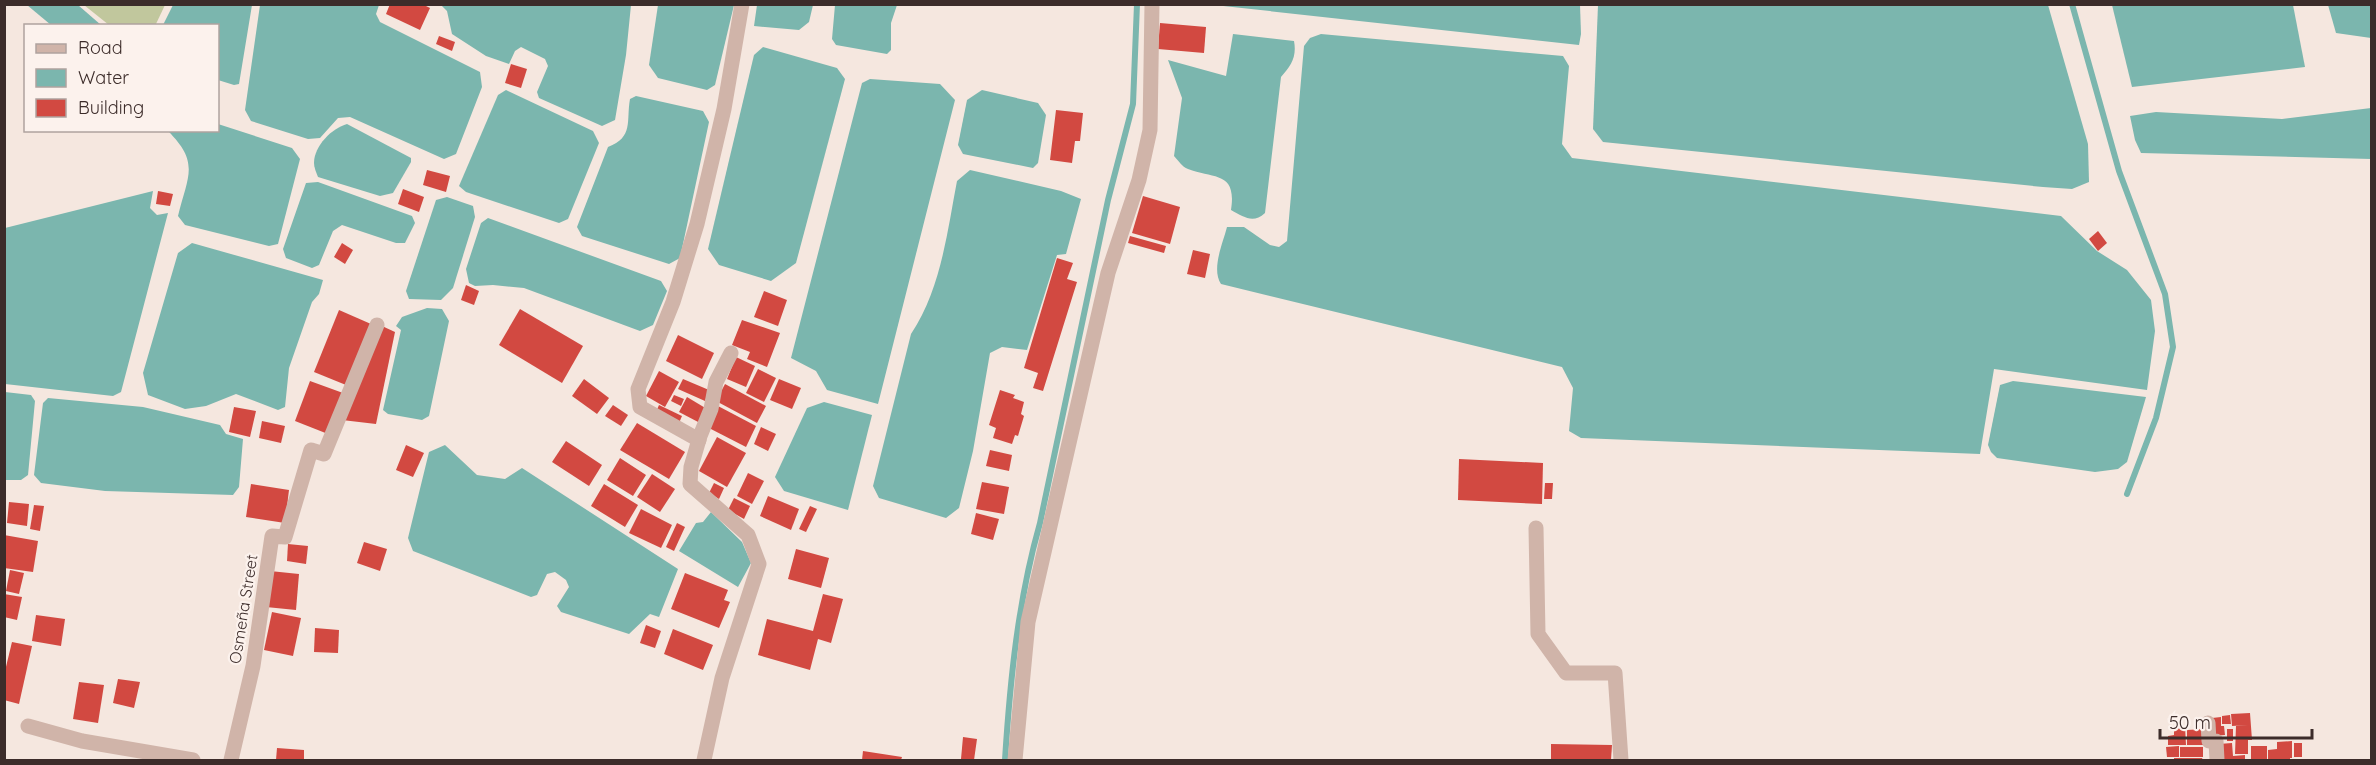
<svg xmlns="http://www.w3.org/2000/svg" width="2376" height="765" font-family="Quicksand,sans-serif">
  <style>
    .green { fill: #c1c79d }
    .water { fill: #7bb6ae }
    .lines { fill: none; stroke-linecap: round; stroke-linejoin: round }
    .stream { stroke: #7bb6ae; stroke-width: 6 }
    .building { fill: #d24941 }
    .minor { stroke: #d0b4a9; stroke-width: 15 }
    .labels { text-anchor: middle; stroke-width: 4.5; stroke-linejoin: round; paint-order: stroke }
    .street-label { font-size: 16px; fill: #3c2c2a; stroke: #fcf2ed }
  </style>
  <rect width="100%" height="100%" fill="#f5e7df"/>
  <path class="green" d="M84,5H165L155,26L109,25Z"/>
  <g class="water">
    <path d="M27,5H78L101,25H51Z"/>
    <path d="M173,5H252L239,84L234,85L218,80V26L163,25Z"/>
    <path d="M260,5H379L376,14L380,22L480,72L482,87L456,154L444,159L350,117L338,118L320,138L308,139L251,121L245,110Z"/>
    <path d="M441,5H631L626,55L615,120L602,126L539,98L537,92L548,66L545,59L521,47L515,51L509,64L486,56L452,34L447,11Z"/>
    <path d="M658,5H734L715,85L707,90L658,78L649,65Z"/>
    <path d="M757,5V4L813,5L809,22L799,30L754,26Z"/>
    <path d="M835,5H897L891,23V50L887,54L836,45L832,39Z"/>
    <path d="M1214,5H1580L1581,34L1579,45Z"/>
    <path d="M1598,5H2048L2088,144L2089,182L2072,189L2043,187L1603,142L1593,129Z"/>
    <path d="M2112,5H2293L2305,67L2132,87Z"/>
    <path d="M2328,5H2371V38L2336,33Z"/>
    <path d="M1233,34L1294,41C1297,57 1291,66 1281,77L1265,213C1253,224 1244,217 1231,210C1237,171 1214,179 1188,169C1182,167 1178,160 1174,156L1182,98L1168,60L1226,76Z"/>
    <path d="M1321,34L1563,56L1569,66L1562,144L1572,158L2061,216L2097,251L2127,270L2151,300L2155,331L2147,390L1994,369L1980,454L1581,438L1569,431L1573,388L1562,367L1221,284C1211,269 1223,243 1227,227H1244L1270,245L1279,247L1287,241L1304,46L1310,38Z"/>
    <path d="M763,47L837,68L845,79L796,263L771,281L719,265L708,249L754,55Z"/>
    <path d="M870,79L940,84L955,100L878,404L827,390L816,371L791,358L862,83Z"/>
    <path d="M506,90L593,131L599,143L568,219L559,223L466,192L459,186L498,95Z"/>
    <path d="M982,90L1038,103L1046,115L1038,163L1033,168L963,154L958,145L967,100Z"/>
    <path d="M636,96L703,111L709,122L680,258L669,264L582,236L577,227L608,147C634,137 626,121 630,99Z"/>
    <path d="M2371,108V159L2141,153L2135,140L2130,116L2156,112L2282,119Z"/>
    <path d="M218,124L292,148L300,159L278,244L269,246L185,225L178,216C188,175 200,163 168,131L218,130Z"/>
    <path d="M347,124L411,158V162L393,193L380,196L318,177C316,172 314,167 314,163C314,146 332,128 347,124Z"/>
    <path d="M970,170L1061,191L1081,199L1066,254L1057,255L1027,350L1002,347L990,353L973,451L959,508L946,518L879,498L873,486L911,334C941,289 947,233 957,181Z"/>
    <path d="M318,182L412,216L415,223L405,243H396L342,225L333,231L319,265L312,268L286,258L283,249L306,183Z"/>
    <path d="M153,191L150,208L157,215L168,213L121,392L113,396L5,384V228Z"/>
    <path d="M447,197L473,206L475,217L453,288L441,300L409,299L406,291L436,200Z"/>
    <path d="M488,218L661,281L667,291L653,325L640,331L524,288L493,285L475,286L469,283L466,269L481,223Z"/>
    <path d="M192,243L323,280L319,294L312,302L289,368L285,407L278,410L236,394L206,406L185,409L148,395L143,373L178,253Z"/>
    <path d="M427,308L442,309L449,321L429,416L422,420L388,414L383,410L401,330L396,326L402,317Z"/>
    <path d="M2013,381L2146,397L2127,462L2118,469L2095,472L1997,458L1991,452L1988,445L2000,385Z"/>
    <path d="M5,392L31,395L35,401L28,475L21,480H5Z"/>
    <path d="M48,398L143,407L220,425L226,434L243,439L239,487L233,495L105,491L41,483L34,475L43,403Z"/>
    <path d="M824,402L872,415L848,510L784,491L775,477L807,408Z"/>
    <path d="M445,445L477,475L505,479L522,468L678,569L659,617L650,614L629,634L561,612L557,606L569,587L566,580L555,572L547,574L537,595L531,597L413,551L408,538L429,452Z"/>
    <path d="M711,512L742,542L751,563L738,587L679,551L696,523L703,522Z"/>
  </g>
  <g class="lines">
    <g class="stream">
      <path d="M2072,4L2119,171L2165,294L2173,347L2156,418L2127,494"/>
      <path d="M1005,760C1010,681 1018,600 1040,523L1108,200L1133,104L1137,4"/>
    </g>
  </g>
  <g class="building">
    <path d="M390,4H422L430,8L420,30L386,14Z"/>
    <path d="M1160,23L1206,27L1204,53L1158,49Z"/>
    <path d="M439,36L455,42L452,51L436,44Z"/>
    <path d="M511,64L527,69L521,88L505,83Z"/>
    <path d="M1056,110L1083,113L1080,141H1075L1072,163L1050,160Z"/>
    <path d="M427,170L450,176L446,192L423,185Z"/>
    <path d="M403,189L424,197L419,212L398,204Z"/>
    <path d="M158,191L173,194L170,206L156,204Z"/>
    <path d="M1143,196L1180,207L1170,244L1132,233Z"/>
    <path d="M2098,231L2107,243L2098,251L2089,239Z"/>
    <path d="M1130,236L1166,246L1164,253L1128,243Z"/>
    <path d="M342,243L353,250L345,264L334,257Z"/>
    <path d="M1193,250L1210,254L1205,278L1187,274Z"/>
    <path d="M1057,258L1073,263L1067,279L1077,282L1043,391L1033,388L1038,373L1024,368Z"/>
    <path d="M466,285L479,291L474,305L461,300Z"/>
    <path d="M764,291L787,300L778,326L754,317Z"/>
    <path d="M520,309L583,346L562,383L499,345Z"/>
    <path d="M339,310L371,324L346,385L314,372Z"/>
    <path d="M742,320L780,333L767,367L747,359L750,352L732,345Z"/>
    <path d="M382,326L395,332L376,424L342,420Z"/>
    <path d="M678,335L714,353L702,379L666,361Z"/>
    <path d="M736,357L755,366L746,387L727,379Z"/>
    <path d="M758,369L776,378L764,402L746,393Z"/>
    <path d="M659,371L679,382L665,407L646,396Z"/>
    <path d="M584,379L609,398L597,414L572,396Z"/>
    <path d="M683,379L709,390L705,401L678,389Z"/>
    <path d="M779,379L801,388L792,409L770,400Z"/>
    <path d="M310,381L343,393L328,434L295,421Z"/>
    <path d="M725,384L766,406L757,423L716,401Z"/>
    <path d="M1000,390L1015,395L1013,398L1024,402L1021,414L1024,416L1018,436L1015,435L1012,444L993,438L996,428L989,425Z"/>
    <path d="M674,395L684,399L681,406L671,401Z"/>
    <path d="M687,397L707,409L700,423L679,412Z"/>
    <path d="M613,405L628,415L621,426L605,416Z"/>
    <path d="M659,405L682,416L679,423L656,412Z"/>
    <path d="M718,406L756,426L746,447L707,427Z"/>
    <path d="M234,407L256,411L250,437L229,432Z"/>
    <path d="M262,421L285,426L281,443L259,438Z"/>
    <path d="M637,423L685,452L669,479L620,450Z"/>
    <path d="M761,427L776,434L768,451L754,444Z"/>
    <path d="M717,437L746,453L727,487L699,471Z"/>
    <path d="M566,441L602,465L589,486L552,462Z"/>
    <path d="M406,445L424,453L413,477L396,470Z"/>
    <path d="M990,450L1012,455L1009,471L986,466Z"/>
    <path d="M620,458L646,475L633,496L607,480Z"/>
    <path d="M1459,459L1543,463L1542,504L1458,500Z"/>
    <path d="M748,473L764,481L752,504L737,496Z"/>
    <path d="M652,474L675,489L660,512L637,497Z"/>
    <path d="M982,482L1009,487L1004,514L976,509Z"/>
    <path d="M714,483L724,488L719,499L709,493Z"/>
    <path d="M1545,483H1553L1552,499H1544Z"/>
    <path d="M251,484L289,490L285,523L246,517Z"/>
    <path d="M604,484L638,505L625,527L591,506Z"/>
    <path d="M768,496L799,509L791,530L760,516Z"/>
    <path d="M734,498L750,506L744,519L728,510Z"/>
    <path d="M9,502L29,504L27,526L7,523Z"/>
    <path d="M34,505L44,506L40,531L30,529Z"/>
    <path d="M810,506L817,509L806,532L799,529Z"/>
    <path d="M641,509L672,525L661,548L629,533Z"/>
    <path d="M976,513L999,519L993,540L971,534Z"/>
    <path d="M677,523L685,527L674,551L666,547Z"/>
    <path d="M4,535L38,541L33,572L4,568Z"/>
    <path d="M364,542L387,549L380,571L357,563Z"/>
    <path d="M288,544L308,546L306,564L287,561Z"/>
    <path d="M796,549L829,558L821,588L788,579Z"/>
    <path d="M10,570L24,573L19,594L6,591Z"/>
    <path d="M270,571L299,574L296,610L266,607Z"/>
    <path d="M685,573L728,590L724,600L730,602L719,628L671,609Z"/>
    <path d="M4,594L22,597L17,620L4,617Z"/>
    <path d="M823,594L843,599L831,643L818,639L810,670L758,655L767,619L813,631Z"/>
    <path d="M272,612L301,618L293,656L264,650Z"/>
    <path d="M36,615L65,619L61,646L32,641Z"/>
    <path d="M646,625L661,631L655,648L640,643Z"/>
    <path d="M315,628L339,630L338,653L314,652Z"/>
    <path d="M673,629L713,645L703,670L664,654Z"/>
    <path d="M12,642L32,646L19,704L4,700V675Z"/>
    <path d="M118,679L140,682L134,708L113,703Z"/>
    <path d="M79,682L104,685L98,723L73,719Z"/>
    <path d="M2250,713L2252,740H2248V754H2235L2236,726L2248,725L2232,726L2231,714Z"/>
    <path d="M2230,715L2231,724H2222V716Z"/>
    <path d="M2221,717V726H2224L2225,735L2213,736L2212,718Z"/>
    <path d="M2185,726L2186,745H2168V736L2174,735V727Z"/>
    <path d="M2204,729L2205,745H2187V730Z"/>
    <rect x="2227" y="729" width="6" height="12"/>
    <path d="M963,737L977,739L974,760L961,759Z"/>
    <path d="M2292,741V758H2290V760H2268V750L2277,749V742Z"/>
    <path d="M2232,743L2233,756L2245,755V760H2220L2219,744Z"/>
    <rect x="2294" y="743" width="8" height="14"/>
    <path d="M1551,744L1612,745L1611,760H1551Z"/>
    <path d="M2179,746V757H2167L2166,747Z"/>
    <rect x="2251" y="746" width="16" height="14"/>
    <rect x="2180" y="747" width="23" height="10"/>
    <path d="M277,748L304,750V760H276Z"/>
    <path d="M863,751L902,757L901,760H862Z"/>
    <path d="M2174,758H2202L2203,760H2174Z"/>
  </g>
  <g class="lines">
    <g class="minor">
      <path d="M699,440L640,407L638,389L673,302L697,224L724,109L742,4"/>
      <path d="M1536,528L1538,634L1566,673H1615L1621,760"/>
      <path d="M2208,723L2209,741H2216L2217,760"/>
      <path d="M28,726L82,741L193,760"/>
      <path d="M231,760L253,666L272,536L285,537L311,450L324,454L377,325"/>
      <path d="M704,760L722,678L759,564L748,535L690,484L691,467L700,436L711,409L716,382L731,353"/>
      <path d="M1015,760L1028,622L1108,273L1139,180L1150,130L1152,4"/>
    </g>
  </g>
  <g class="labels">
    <g class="street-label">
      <text transform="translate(243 609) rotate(-81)" y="6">Osmeña Street</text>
    </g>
  </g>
  <rect width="2376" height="765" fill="none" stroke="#3c2c2a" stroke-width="12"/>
  <rect x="24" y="24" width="195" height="108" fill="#fcf2ed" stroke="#afa39f" stroke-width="1.5"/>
  <rect x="36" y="44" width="30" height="9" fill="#d0b4a9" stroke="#afa39f" stroke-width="1.5"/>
  <text x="78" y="54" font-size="18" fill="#3c2c2a">Road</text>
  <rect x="36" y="69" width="30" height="18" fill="#7bb6ae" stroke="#afa39f" stroke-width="1.5"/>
  <text x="78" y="84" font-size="18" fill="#3c2c2a">Water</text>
  <rect x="36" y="99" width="30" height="18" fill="#d24941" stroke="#afa39f" stroke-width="1.5"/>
  <text x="78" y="114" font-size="18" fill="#3c2c2a">Building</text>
  <path d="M2160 729v9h152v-9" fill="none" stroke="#3c2c2a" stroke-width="3"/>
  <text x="2169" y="729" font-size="18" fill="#3c2c2a" stroke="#fcf2ed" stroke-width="4.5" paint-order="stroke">50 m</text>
</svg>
